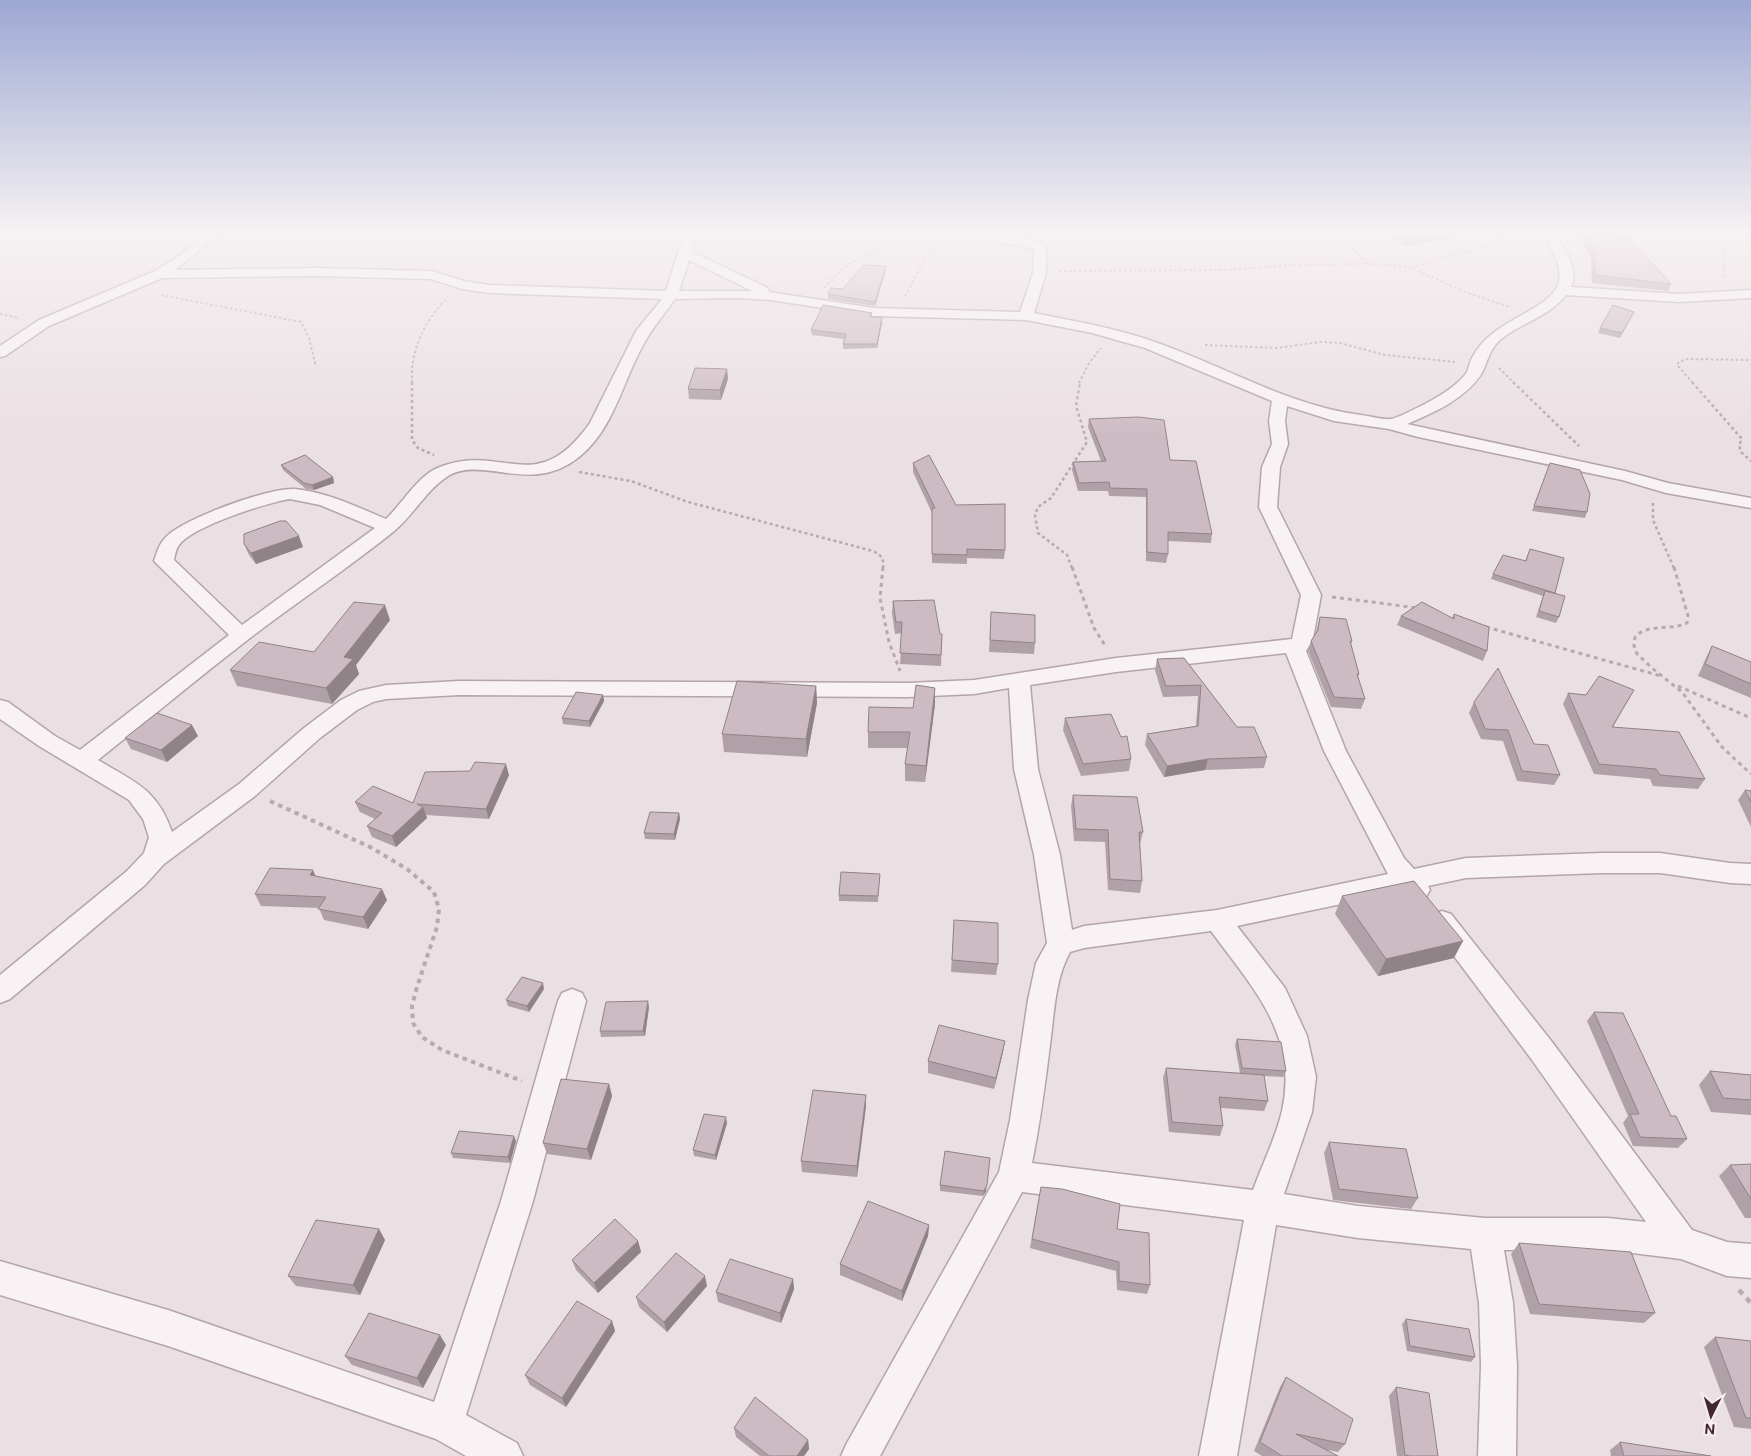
<svg xmlns="http://www.w3.org/2000/svg" width="1751" height="1456" font-family="'Public Sans',sans-serif">
  <style>
    .lines { fill: none; stroke-linecap: round; stroke-linejoin: round }
    .street-casing { stroke: #b5a4aa; stroke-width: 3 }
    .path-far4 { stroke: #b7a9ae; stroke-width: 2; stroke-dasharray: 2.5 2.5; stroke-linecap: butt }
    .path-far3 { stroke: #b7a9ae; stroke-width: 2.5; stroke-dasharray: 3 3; stroke-linecap: butt }
    .path-far2 { stroke: #b7a9ae; stroke-width: 3; stroke-dasharray: 4 4; stroke-linecap: butt }
    .path-far1 { stroke: #b7a9ae; stroke-width: 4; stroke-dasharray: 4.5 4.5; stroke-linecap: butt }
    .path { stroke: #b7a9ae; stroke-width: 4.5; stroke-dasharray: 5.5 5.5; stroke-linecap: butt }
    .street { fill: #f8f2f4; fill-rule: evenodd }
    .wall { fill: #b0a1a8 }
    .shaded-wall { fill: #908388 }
    .building { fill: #cdbbc3; stroke: #908388 }
  </style>
  <rect width="100%" height="100%" fill="#eadfe3"/>
  <g class="lines">
    <g class="street-casing">
      <g id="street">
        <path d="M206,234H220L175,270L316,268L432,271L464,281L490,285L666,291L684,234H696L692,252L768,288L769,292L874,308L1020,312L1033,273L1034,250C1018,241 996,249 983,234C998,234 1037,237 1046,248V273L1034,313C1074,321 1116,328 1155,342C1224,366 1287,405 1361,415C1370,416 1382,420 1391,419C1400,417 1410,411 1419,407C1435,399 1453,389 1465,375C1469,370 1469,363 1472,358C1482,339 1496,330 1513,320C1560,294 1574,285 1543,234H1555C1566,251 1579,268 1571,287L1679,294L1751,290V298L1679,302L1566,295C1549,317 1520,323 1500,340C1487,352 1488,364 1480,376C1463,400 1433,413 1407,424L1625,471L1668,483L1751,498V508L1666,493L1622,480L1418,437L1389,429L1334,421L1287,406L1285,421L1288,444L1280,467L1277,507L1321,595L1313,639L1306,651L1346,751L1404,858L1414,869L1466,858L1602,853H1660L1730,863L1751,864V884L1730,883L1660,873H1602L1466,878L1428,886L1430,890L1426,897C1416,900 1410,900 1403,891L1237,926L1285,988L1307,1036L1316,1077L1312,1112L1284,1194L1358,1206L1485,1218H1608L1646,1222L1532,1060L1433,928L1429,921L1433,914L1442,911L1451,914L1552,1042L1692,1230L1727,1242L1751,1244V1278L1727,1276L1681,1259L1608,1250H1504L1513,1303L1517,1365L1516,1456H1478L1481,1365L1479,1303L1471,1249L1358,1238L1276,1225L1237,1456H1199L1244,1220L1022,1192L880,1456H841L847,1443L999,1172L1010,1120L1028,1000L1036,963L1047,943L1034,855L1014,769L1009,688L974,694L908,697L459,695L386,699L373,702L357,710L320,738L255,796L164,864L145,885L10,999L0,1003V975L127,871L144,853L149,837L143,819L129,800L39,746L0,719V700L8,702L55,736L80,750L229,635L154,561C157,552 159,544 166,537C183,519 269,487 295,489C327,492 357,507 386,519C403,503 418,475 440,467C504,442 535,500 590,423L636,331L662,299L490,293L462,289L431,279L316,276L162,278L49,326L5,356L0,357V346L39,320L155,271L179,256ZM689,260L752,291H679ZM736,298L771,300L874,316L1026,320L1092,333L1145,348L1272,401L1269,421L1272,444L1262,467L1259,507L1301,595L1292,639L1116,658L974,680L908,683L459,681L386,685L359,691L341,700L304,728L239,784L172,832C157,789 135,782 98,760C148,720 198,678 250,638C297,602 347,569 393,532C413,516 426,490 448,476C483,455 531,496 579,457C613,430 622,384 642,347C651,329 664,315 675,299ZM290,499L320,505L375,528L242,625L174,560C175,555 176,549 179,545C193,526 266,503 290,499ZM1286,653L1324,751L1388,874L1217,910L1084,926L1072,930L1060,855L1038,769L1030,685L1116,672ZM1211,931C1252,987 1299,1035 1282,1111C1276,1137 1262,1165 1253,1190L1032,1163C1040,1124 1045,1085 1050,1045C1054,1015 1055,979 1070,952L1084,948Z"/>
        <path d="M572,989L582,993L586,1001L533,1201L466,1415L517,1443L523,1456H466L436,1439L168,1346L0,1295V1261L168,1310L434,1402L501,1201L558,1001L562,993Z"/>
      </g>
    </g>
    <g class="path-far4">
      <path d="M1337,234L1369,264"/>
      <path d="M1725,234L1723,253L1725,278"/>
      <path d="M1412,268C1422,265 1432,260 1442,257C1463,251 1485,253 1501,236L1499,234"/>
      <path d="M1059,271L1226,270L1289,265L1369,264L1399,266L1412,268L1465,292L1510,307"/>
      <path d="M824,288L844,267L882,247L897,234"/>
      <path d="M161,295L301,322L309,338L316,367"/>
      <path d="M905,296L928,254L943,234"/>
      <path d="M0,314L19,318"/>
      <path d="M1205,345L1277,348L1320,342L1340,343L1385,355L1456,362"/>
      <path d="M1499,368L1514,383"/>
      <path d="M412,383C410,350 425,320 448,297"/>
      <path d="M1079,383L1089,363L1101,348"/>
      <path d="M1693,383L1677,365L1679,362L1687,359L1751,360"/>
    </g>
    <g class="path-far3">
      <path d="M412,382V440L418,448L434,455"/>
      <path d="M1513,382L1579,446"/>
      <path d="M1692,382L1742,439L1739,445L1741,452L1751,461"/>
      <path d="M579,472L631,481L688,502L873,551C882,556 884,558 883,568"/>
      <path d="M1653,503V520L1674,568"/>
      <path d="M1072,568L1067,555L1038,533L1035,515L1038,507L1051,498L1087,442L1076,406L1080,382"/>
    </g>
    <g class="path-far2">
      <path d="M883,567L880,598L889,642L900,671"/>
      <path d="M1072,567L1094,628L1106,647"/>
      <path d="M1674,567L1688,616L1687,623C1671,631 1647,623 1635,637L1634,646L1637,654L1652,668L1682,692L1722,747L1751,774"/>
      <path d="M1332,597L1418,608"/>
      <path d="M1486,627L1661,676"/>
      <path d="M1678,686L1751,718"/>
    </g>
    <path class="path-far1" d="M270,801L370,847L407,869L434,892L439,909L437,927L417,987L412,1006L413,1023L422,1037L442,1050L522,1081"/>
    <path class="path" d="M1739,1290L1751,1303"/>
    <use href="#street" class="street"/>
  </g>
  <g class="wall">
    <path d="M1389,234H1454L1453,238L1404,246Z"/>
    <path d="M1583,234L1616,235L1671,284L1668,291L1592,283L1591,260L1592,258L1581,240Z"/>
    <path d="M886,270L875,306L828,299V294L843,289Z"/>
    <path d="M1634,312L1620,338L1598,333L1600,328Z"/>
    <path d="M872,313V317L882,322L877,348L843,349V344L844,339L812,335L811,330Z"/>
    <path d="M727,369L728,379L721,400L689,399L688,389Z"/>
    <path d="M1089,419L1170,460L1212,534L1211,543L1168,541V554L1166,563L1146,561V497L1109,496L1108,491H1078L1072,470L1073,462L1101,461L1088,427Z"/>
    <path d="M913,463L956,505L1005,550L1004,559L967,558V564L932,563V513L913,472Z"/>
    <path d="M1550,463L1587,512L1585,518L1532,511Z"/>
    <path d="M281,465L333,477L334,483L314,490L306,489L283,470Z"/>
    <path d="M244,544L303,547L256,564L249,555Z"/>
    <path d="M1530,549L1564,558L1555,594L1559,617L1556,623L1536,617L1543,596L1491,579L1493,574L1525,561Z"/>
    <path d="M893,601L940,634H942L941,666L900,664L902,633L895,634L892,613Z"/>
    <path d="M991,612L1035,643L1034,654L989,652Z"/>
    <path d="M1454,614L1487,651L1483,661L1397,625L1401,616L1452,618Z"/>
    <path d="M1320,617L1352,641L1351,645L1359,674L1358,677L1365,699L1361,709L1331,707L1308,651L1311,641L1316,633Z"/>
    <path d="M390,620L356,665L359,674L332,704L237,686L230,670L314,652Z"/>
    <path d="M1712,646L1751,662V698L1698,676L1706,658Z"/>
    <path d="M1184,658L1237,727L1267,757L1264,768L1205,770L1164,777L1145,745L1147,734L1196,726L1198,696L1163,697L1155,670L1157,659Z"/>
    <path d="M816,686L817,703L807,757L724,752L722,734Z"/>
    <path d="M1634,690L1613,727L1705,779L1698,789L1653,786L1650,779L1594,774L1563,704L1568,693L1586,695Z"/>
    <path d="M603,695L604,701L590,727L563,724L562,718Z"/>
    <path d="M1474,702L1534,744L1560,775L1554,785L1517,781L1503,741L1481,739L1469,713Z"/>
    <path d="M935,704L925,782L905,781V764L908,748H868V732L913,708Z"/>
    <path d="M1065,718L1121,737L1131,759L1129,771L1081,776L1063,730Z"/>
    <path d="M198,736L167,762L131,749L125,738Z"/>
    <path d="M509,775L489,819L426,815L427,818L396,847L372,837L367,826L375,819L360,812L355,802L413,803Z"/>
    <path d="M1745,790L1751,791V827L1738,800Z"/>
    <path d="M1073,795L1143,832L1140,844L1142,881L1140,893L1108,890L1105,842L1074,841L1071,806Z"/>
    <path d="M679,813L680,819L675,840L645,839L644,833Z"/>
    <path d="M880,874L878,902L839,901V895Z"/>
    <path d="M315,876L387,900L368,929L324,920L319,908L261,906L255,894Z"/>
    <path d="M1342,896L1454,958L1378,976L1335,914Z"/>
    <path d="M954,920L998,964L996,975L951,972Z"/>
    <path d="M544,989L529,1012L508,1006L506,1000Z"/>
    <path d="M649,1007L645,1036L601,1037L600,1031Z"/>
    <path d="M1594,1012L1671,1116L1687,1139L1678,1148L1633,1146L1623,1123L1628,1116L1587,1021Z"/>
    <path d="M1237,1039L1286,1071L1283,1077L1264,1076L1268,1101L1264,1111L1221,1108L1223,1126L1220,1136L1169,1132L1163,1078L1166,1068L1240,1073L1235,1045Z"/>
    <path d="M1003,1052L994,1089L928,1073V1061Z"/>
    <path d="M1710,1071L1751,1075V1115L1711,1112L1699,1085Z"/>
    <path d="M609,1084L612,1096L591,1160L547,1154L543,1143Z"/>
    <path d="M866,1095V1106L857,1177L802,1172L801,1161Z"/>
    <path d="M727,1123L716,1160L694,1156L693,1150Z"/>
    <path d="M516,1141L510,1163L453,1158L451,1153Z"/>
    <path d="M1329,1142L1418,1198L1411,1209L1333,1200L1324,1153Z"/>
    <path d="M1751,1164V1218H1745L1719,1176L1730,1165Z"/>
    <path d="M940,1185L986,1191L983,1196L940,1191Z"/>
    <path d="M1041,1187L1150,1285L1147,1294L1117,1290L1116,1271L1030,1248Z"/>
    <path d="M929,1225L928,1236L902,1301L840,1275V1264Z"/>
    <path d="M379,1229L385,1240L360,1295L296,1286L288,1276Z"/>
    <path d="M638,1241L641,1252L598,1293L576,1270L572,1260Z"/>
    <path d="M1519,1243L1655,1313L1644,1323L1530,1314L1511,1254Z"/>
    <path d="M793,1279L794,1289L781,1323L718,1302L716,1292Z"/>
    <path d="M707,1286L667,1332L639,1307L636,1297Z"/>
    <path d="M1406,1319L1475,1357L1471,1362L1407,1351L1402,1324Z"/>
    <path d="M612,1321L615,1331L566,1407L530,1385L525,1375Z"/>
    <path d="M1715,1337L1751,1341V1429L1734,1427L1704,1347Z"/>
    <path d="M446,1345L423,1388L352,1365L345,1356Z"/>
    <path d="M1286,1377L1345,1444L1338,1452L1327,1450L1338,1456H1262L1254,1451L1280,1387Z"/>
    <path d="M1396,1387L1438,1456H1397L1389,1396Z"/>
    <path d="M734,1428L808,1440L809,1449L804,1456H760L736,1437Z"/>
    <path d="M1620,1442L1711,1456H1611L1610,1450Z"/>
  </g>
  <g class="shaded-wall">
    <path d="M1447,234H1454L1453,238L1404,246L1406,241Z"/>
    <path d="M886,266V270L875,306V302Z"/>
    <path d="M882,317V322L877,348V344Z"/>
    <path d="M727,369L728,379L721,400L720,390Z"/>
    <path d="M333,477L334,483L314,490L312,485Z"/>
    <path d="M299,536L303,547L256,564L251,553Z"/>
    <path d="M385,605L390,620L356,665L359,674L332,704L326,688L344,657Z"/>
    <path d="M816,686L817,703L807,757L806,739Z"/>
    <path d="M935,688V704L925,782L926,766Z"/>
    <path d="M603,695L604,701L590,727L589,721Z"/>
    <path d="M192,725L198,736L167,762L161,750Z"/>
    <path d="M1208,759L1205,770L1164,777L1167,766Z"/>
    <path d="M506,764L509,775L489,819L486,809Z"/>
    <path d="M423,807L427,818L396,847L392,836Z"/>
    <path d="M679,813L680,819L675,840L674,834Z"/>
    <path d="M313,870L318,882L310,875Z"/>
    <path d="M382,889L387,900L368,929L363,917Z"/>
    <path d="M1463,941L1454,958L1378,976L1386,959Z"/>
    <path d="M543,983L544,989L529,1012L527,1006Z"/>
    <path d="M648,1001L649,1007L645,1036L643,1031Z"/>
    <path d="M1005,1041L1003,1052L994,1089L996,1078Z"/>
    <path d="M609,1084L612,1096L591,1160L587,1149Z"/>
    <path d="M866,1095V1106L857,1177V1166Z"/>
    <path d="M726,1117L727,1123L716,1160L715,1155Z"/>
    <path d="M514,1136L516,1141L510,1163L508,1157Z"/>
    <path d="M987,1185L986,1191L983,1196L984,1191Z"/>
    <path d="M929,1225L928,1236L902,1301V1291Z"/>
    <path d="M379,1229L385,1240L360,1295L353,1285Z"/>
    <path d="M638,1241L641,1252L598,1293L594,1283Z"/>
    <path d="M705,1276L707,1286L667,1332L664,1322Z"/>
    <path d="M793,1279L794,1289L781,1323L780,1313Z"/>
    <path d="M612,1321L615,1331L566,1407L562,1398Z"/>
    <path d="M440,1335L446,1345L423,1388L417,1378Z"/>
    <path d="M808,1440L809,1449L804,1456H797Z"/>
  </g>
  <g class="building">
    <path d="M1396,234H1447L1406,241Z"/>
    <path d="M1585,234L1616,235L1619,237L1629,238L1671,284L1595,275L1594,253H1596Z"/>
    <path d="M863,265L886,266L875,302L828,294L831,288L843,289Z"/>
    <path d="M823,305L872,313L870,317H882L877,344H843L846,334L811,330Z"/>
    <path d="M1613,305L1634,312L1622,333L1600,328Z"/>
    <path d="M695,368L727,369L720,390L688,389Z"/>
    <path d="M1138,417L1164,420L1170,460L1196,461L1212,534L1168,532V554L1147,552V489L1110,488L1109,482L1079,483L1073,462L1106,461L1089,419Z"/>
    <path d="M305,455L333,477L312,485L304,483L281,465Z"/>
    <path d="M929,455L956,505L1005,504V550L967,549V555L932,554V509L935,508L913,463Z"/>
    <path d="M1550,463L1580,470L1590,494L1587,512L1534,506Z"/>
    <path d="M280,521H286L299,536L251,553L244,544V534Z"/>
    <path d="M1530,549L1564,558L1555,593L1493,574L1503,555L1526,561Z"/>
    <path d="M1545,591L1565,596L1559,617L1539,611Z"/>
    <path d="M934,600L940,634H942L941,655L900,653L902,622H896L893,601Z"/>
    <path d="M354,602L385,605L344,657L353,659L326,688L230,670L259,642L314,652Z"/>
    <path d="M1422,602L1454,619V614L1489,627L1487,651L1401,616Z"/>
    <path d="M991,612L1035,615V643L990,640Z"/>
    <path d="M1320,617L1346,619L1352,641H1350L1359,674H1357L1365,699L1334,697L1311,641L1318,630Z"/>
    <path d="M1712,646L1751,662V684L1705,664Z"/>
    <path d="M1184,658L1237,727H1254L1267,757L1208,759L1167,766L1147,734L1198,726L1201,685L1166,686L1157,659Z"/>
    <path d="M1498,668L1534,744L1548,745L1560,775L1522,771L1508,730L1485,729L1474,702Z"/>
    <path d="M1599,676L1634,690L1612,727L1679,732L1705,779L1660,775L1656,769L1599,764L1568,693L1586,695Z"/>
    <path d="M737,681L816,686L806,739L722,734Z"/>
    <path d="M916,685L935,688L926,766L905,764L910,732H868L869,707L913,708Z"/>
    <path d="M576,692L603,695L589,721L562,718Z"/>
    <path d="M157,713L192,725L161,750L125,738Z"/>
    <path d="M1111,714L1121,737L1127,736L1131,759L1083,764L1065,718Z"/>
    <path d="M475,762L506,764L486,809L417,804L423,807L392,836L367,826L382,813L355,802L373,786L413,803L425,772L470,771Z"/>
    <path d="M1745,790L1751,791V802Z"/>
    <path d="M1073,795L1137,797L1143,832H1139L1142,881L1110,879L1108,830L1076,829Z"/>
    <path d="M650,812L679,813L674,834L644,833Z"/>
    <path d="M270,868L313,870L310,875L382,889L363,917L318,909L326,897L255,894Z"/>
    <path d="M841,872L880,874L878,896L839,895Z"/>
    <path d="M1414,881L1463,941L1386,959L1342,896Z"/>
    <path d="M954,920L998,923V964L952,960Z"/>
    <path d="M522,977L543,983L527,1006L506,1000Z"/>
    <path d="M648,1001L643,1031H600L606,1002Z"/>
    <path d="M1594,1012L1623,1013L1671,1116H1676L1687,1139L1640,1137L1630,1114H1639Z"/>
    <path d="M939,1025L1005,1041L996,1078L928,1061Z"/>
    <path d="M1237,1039L1281,1042L1286,1071L1242,1068Z"/>
    <path d="M1166,1068L1264,1075L1268,1101L1219,1097L1223,1126L1172,1122Z"/>
    <path d="M1710,1071L1751,1075V1100L1723,1098Z"/>
    <path d="M561,1079L609,1084L587,1149L543,1143Z"/>
    <path d="M813,1090L866,1095L857,1166L801,1161Z"/>
    <path d="M704,1114L726,1117L715,1155L693,1150Z"/>
    <path d="M459,1131L514,1136L508,1157L451,1153Z"/>
    <path d="M1329,1142L1406,1149L1418,1198L1339,1189Z"/>
    <path d="M945,1151L990,1158L987,1185L984,1191L940,1185Z"/>
    <path d="M1751,1164V1199L1730,1165Z"/>
    <path d="M1041,1187L1062,1189L1120,1204L1117,1229L1149,1233L1150,1285L1119,1281V1262L1032,1239Z"/>
    <path d="M868,1201L929,1225L902,1291L840,1264Z"/>
    <path d="M615,1219L638,1241L594,1283L572,1260Z"/>
    <path d="M316,1220L379,1229L353,1285L288,1276Z"/>
    <path d="M1519,1243L1631,1252L1655,1313L1539,1304Z"/>
    <path d="M676,1253L705,1276L664,1322L636,1297Z"/>
    <path d="M730,1259L793,1279L780,1313L716,1292Z"/>
    <path d="M577,1301L612,1321L562,1398L525,1375Z"/>
    <path d="M369,1313L440,1335L417,1378L345,1356Z"/>
    <path d="M1406,1319L1469,1329L1475,1357L1410,1346Z"/>
    <path d="M1715,1337L1751,1341V1418H1746Z"/>
    <path d="M1286,1377L1353,1419L1345,1444L1296,1434L1338,1456H1282L1260,1442Z"/>
    <path d="M1396,1387L1429,1393L1438,1456H1410L1405,1455Z"/>
    <path d="M755,1397L808,1440L797,1456H769L734,1428Z"/>
    <path d="M1620,1442L1711,1456H1624Z"/>
  </g>
  <linearGradient id="sky" x2="0" y2="1"><stop stop-color="#9da8d3"/><stop offset="0.53" stop-color="#f6f1f2"/><stop offset="1" stop-color="#f6f1f2" stop-opacity="0"/></linearGradient>
  <rect width="1751" height="438" fill="url(#sky)"/>
  <g transform="translate(1711 1416) rotate(185)" stroke="#f7eef2" stroke-width="4" paint-order="stroke">
  <path d="M0-4L9 19L0 12L-9 19Z" fill="#432631"/>
  <text y="-8" font-size="14" font-weight="bold" text-anchor="middle" fill="#432631">N</text>
  </g>
</svg>
